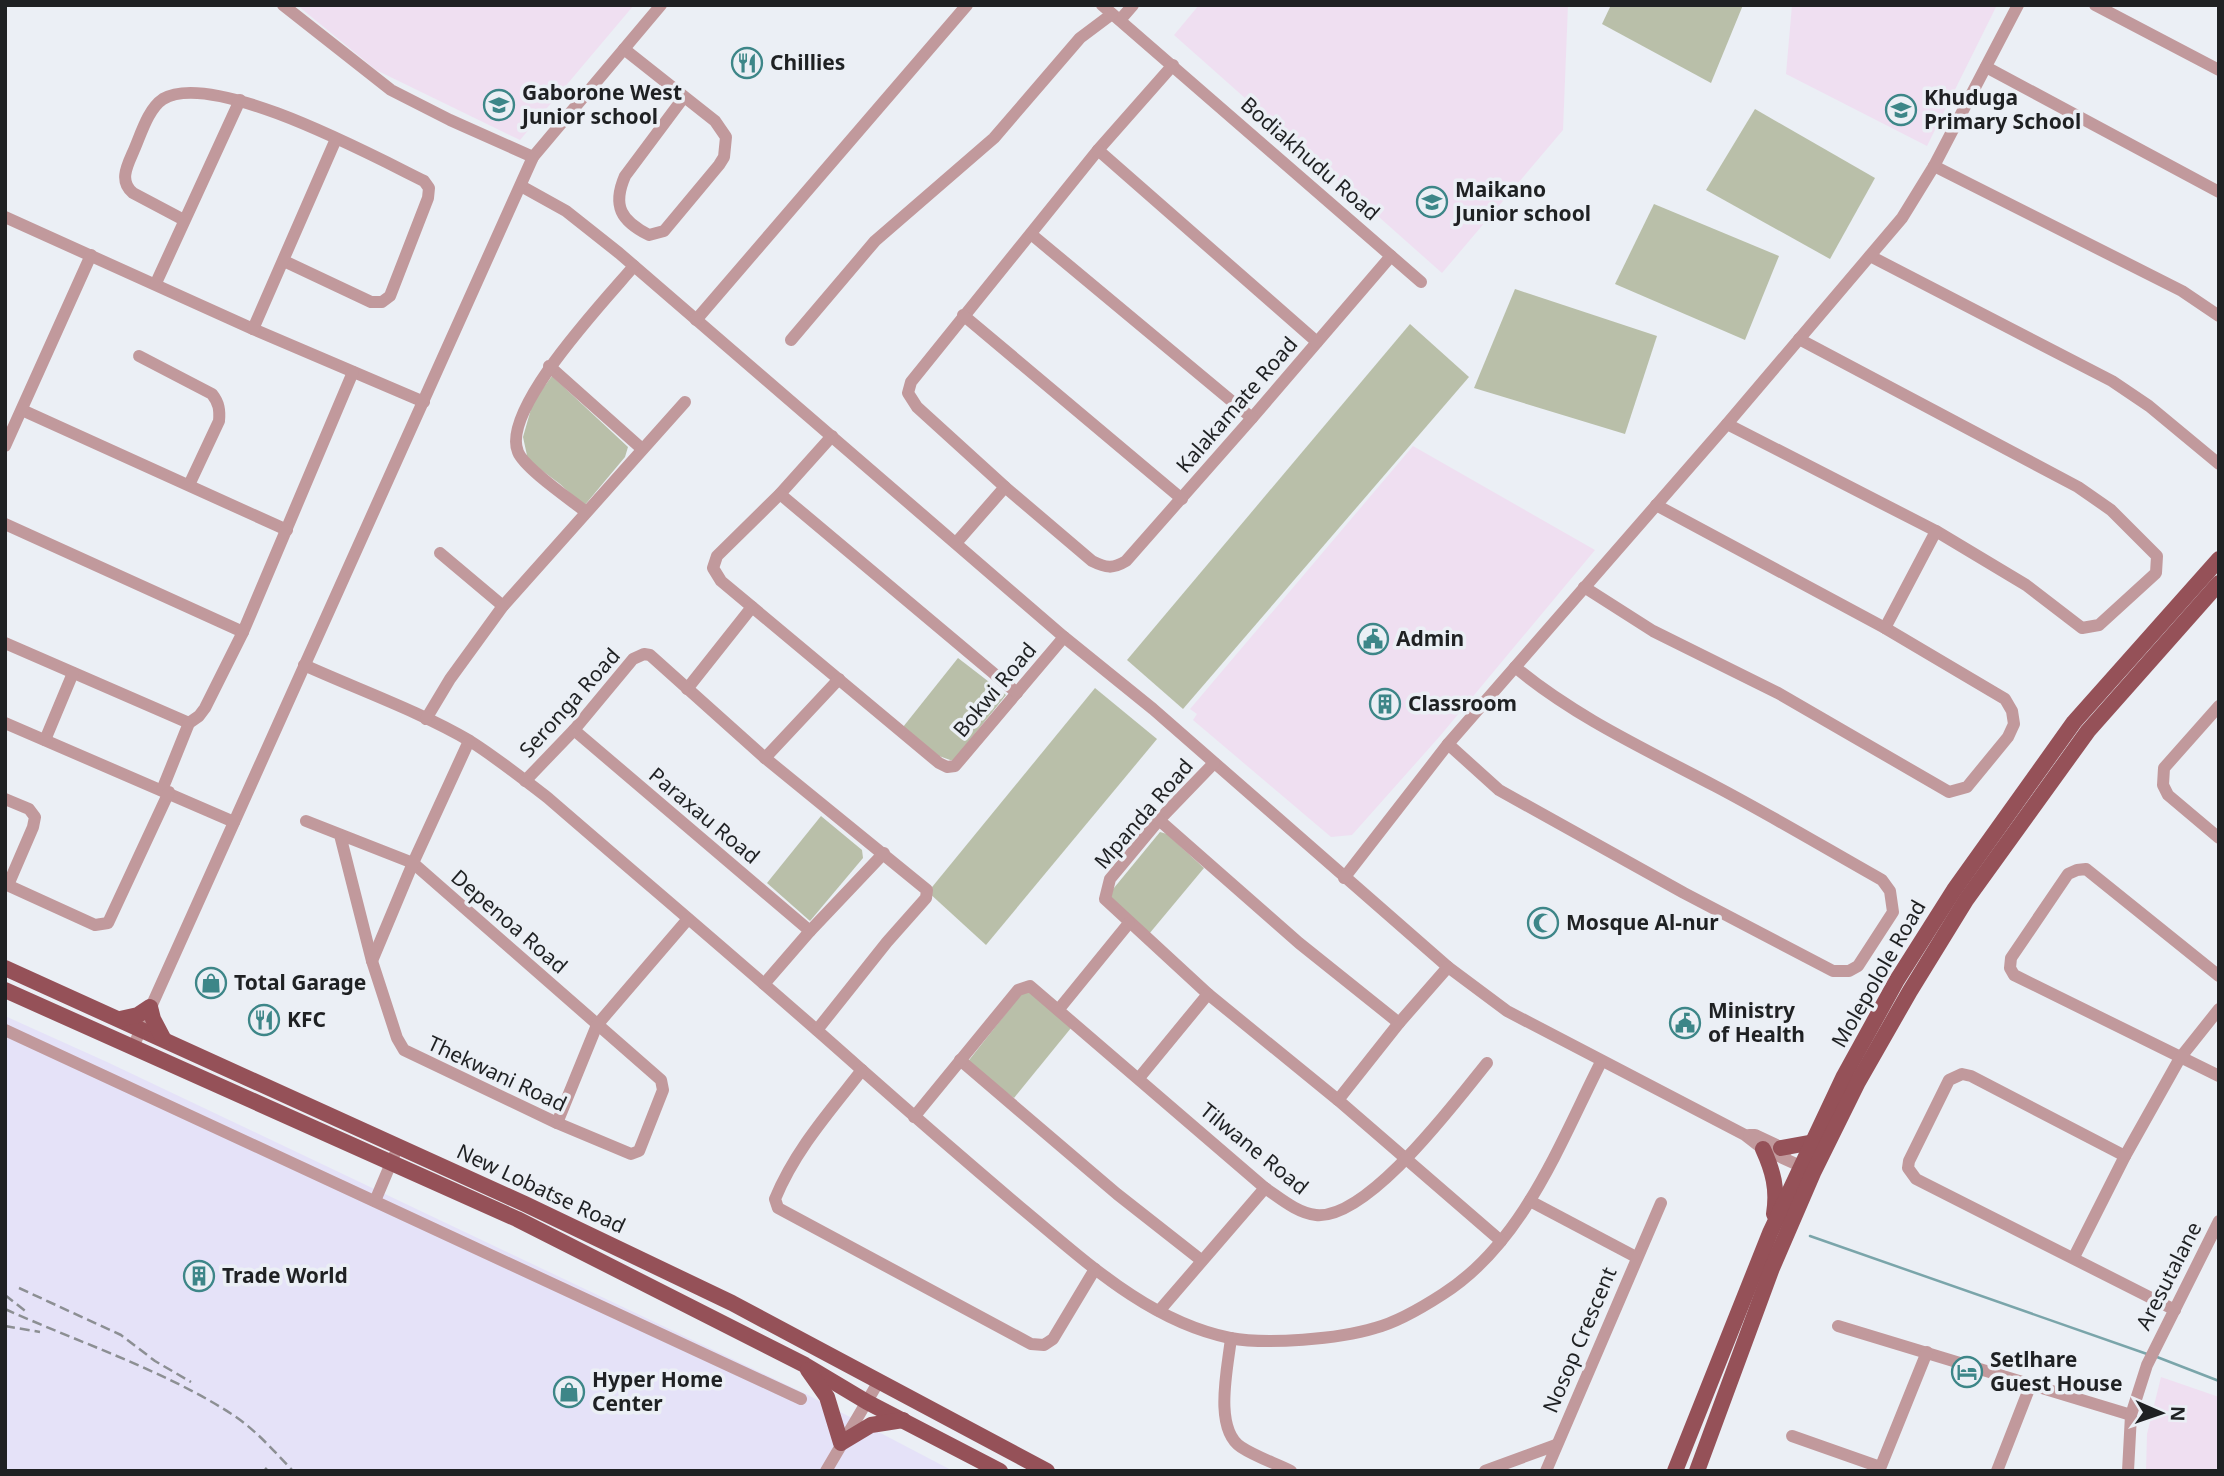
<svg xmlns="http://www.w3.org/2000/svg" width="2224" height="1476" font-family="'Noto Sans',sans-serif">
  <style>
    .industrial { fill: #e5e2f8 }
    .education { fill: #efdff1 }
    .green { fill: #b9bfa9 }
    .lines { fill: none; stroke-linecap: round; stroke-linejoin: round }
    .stream { stroke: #7aa5aa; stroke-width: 2.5 }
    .minor { stroke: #c1999c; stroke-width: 12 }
    .major { stroke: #955158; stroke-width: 16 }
    .rail { stroke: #8c8f93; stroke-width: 2.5; stroke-dasharray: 10 5; stroke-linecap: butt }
    .labels { text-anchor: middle; stroke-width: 7; stroke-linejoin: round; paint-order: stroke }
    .poi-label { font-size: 21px; font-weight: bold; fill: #1f2123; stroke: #ebeff5; text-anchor: start }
    .street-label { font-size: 21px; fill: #1f2123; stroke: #ebeff5 }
  </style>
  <rect width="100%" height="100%" fill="#ebeff5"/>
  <path class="industrial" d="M5,1016L107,1062L806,1394L953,1471H5Z"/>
  <g class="education">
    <path d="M297,5H634L520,140L376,70Z"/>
    <path d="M1199,5H1568L1563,130L1442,273L1174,35Z"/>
    <path d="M1792,5H1997L1927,146L1786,74Z"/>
    <path d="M1413,446L1595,550L1440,736L1352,835L1331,837L1193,720L1197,714L1190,709Z"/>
    <path d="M2161,1377L2219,1397V1471H2146L2147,1434Z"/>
  </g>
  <g class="green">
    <path d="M1611,5H1743L1711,83L1602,24Z"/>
    <path d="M1755,109L1875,178L1830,259L1706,190Z"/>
    <path d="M1654,204L1779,256L1745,340L1615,284Z"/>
    <path d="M1515,289L1657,336L1625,434L1474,388Z"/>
    <path d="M1410,324L1469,377L1183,709L1127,660Z"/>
    <path d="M552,376L628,447L625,457L584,506L560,484L528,460L523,437L533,402Z"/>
    <path d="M958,658L1006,695L953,761L939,756L903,727Z"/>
    <path d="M1095,688L1157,739L986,945L928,892Z"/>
    <path d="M821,816L862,850L863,858L810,921L767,883Z"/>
    <path d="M1160,832L1167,834L1204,868L1149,934L1109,902V894Z"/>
    <path d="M1030,991L1071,1028L1014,1098L966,1064L1022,993Z"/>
  </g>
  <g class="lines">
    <g class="stream">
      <path d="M1810,1236L2147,1354"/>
      <path d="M2157,1357L2219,1381"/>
    </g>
    <g class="minor">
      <path d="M283,5L391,90L450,120L533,157"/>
      <path d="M1102,5L1421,282"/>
      <path d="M2095,5L2219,70"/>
      <path d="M1120,20L1133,5"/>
      <path d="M624,49L715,121L726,137L724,157L719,165L664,231L649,235C621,221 612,206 625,176L684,97"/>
      <path d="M1173,65L1098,150L911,382L908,393L917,407L1005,487L1092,561C1106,568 1113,569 1126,561L1252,418L1391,256"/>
      <path d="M1986,67L2219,192"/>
      <path d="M1098,150L1317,342"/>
      <path d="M1934,166L2182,291L2219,316"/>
      <path d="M521,186L566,211L619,253L1064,637L1153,709L1448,967L1507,1011L1745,1135L1763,1149L1807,1169"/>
      <path d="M5,217L253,329L424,402"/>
      <path d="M184,220L133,193C118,181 128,164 134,150C141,134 148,109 163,99C213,69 375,157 424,181L429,188L428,198L390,296L382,302H371L284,261"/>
      <path d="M1031,234L1252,418"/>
      <path d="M1870,256L2112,381L2149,406L2219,464"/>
      <path d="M156,283L240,100"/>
      <path d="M963,315L1182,499"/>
      <path d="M696,320L967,5"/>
      <path d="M253,329L336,139"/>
      <path d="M791,340L875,241L994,138L1080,38L1112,14"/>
      <path d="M139,356L212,394C219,403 220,410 219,421L189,485"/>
      <path d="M549,366L641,448"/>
      <path d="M22,410L287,530"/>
      <path d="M1727,424L1936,531L2026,585L2082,628L2099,625L2156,573L2157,556L2111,510L2078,487L1799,339"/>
      <path d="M832,436L780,494L717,556L713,568L721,581L939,763L947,767L955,766L1064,637"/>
      <path d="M5,446L91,255"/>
      <path d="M780,494L1017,693"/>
      <path d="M586,512C571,500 524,468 518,452C500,410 607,298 634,266"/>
      <path d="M5,524L243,632"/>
      <path d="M956,543L1005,487"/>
      <path d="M440,553L503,606"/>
      <path d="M1584,587L1653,631L1778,693L1949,792L1967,787L2008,737L2014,724L2012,711L2005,699L1885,628L1656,505"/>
      <path d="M1885,628L1936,531"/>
      <path d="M5,643L189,723"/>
      <path d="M304,665C357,689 421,712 470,741C497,758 523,779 548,798C653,889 759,978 863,1071C915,1117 967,1162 1020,1207C1083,1259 1147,1321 1230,1338C1267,1345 1339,1339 1375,1328C1398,1322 1423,1307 1443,1294C1523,1243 1560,1143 1601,1062"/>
      <path d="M687,689L752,607"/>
      <path d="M2219,706L2164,768L2163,785L2168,795L2219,838"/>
      <path d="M426,719L450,679L503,606L685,402"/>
      <path d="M5,723L234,822"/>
      <path d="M574,730L810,931"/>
      <path d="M45,740L73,673"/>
      <path d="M1448,744L1499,790L1684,893L1833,971H1849L1858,966L1893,912L1890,891L1882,880C1827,849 1772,816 1715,786C1647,750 1575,717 1515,667"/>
      <path d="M765,758L839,679"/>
      <path d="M1214,763L1159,820L1110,879L1105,899L1208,994L1338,1100L1501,1241"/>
      <path d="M525,781L574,730L633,659L644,654L650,655L765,758L927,890L926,898L887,942L817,1030"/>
      <path d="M162,790L189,723L199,716L205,708L243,632L353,372"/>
      <path d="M5,799L29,809L35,817L33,827L8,885"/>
      <path d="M1159,820L1299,943L1399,1023"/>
      <path d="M306,821L413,863L661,1080L663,1090L639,1151L631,1154L557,1123L404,1050L397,1038L372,961L340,835"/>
      <path d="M1344,878L1448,744L1727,424L1902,218L1934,166L2018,5"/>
      <path d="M5,884L95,925L108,923L169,792"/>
      <path d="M372,961L413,863L469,741"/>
      <path d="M2219,976L2086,869L2077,870L2068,874L2011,958L2010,968L2014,975L2219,1076"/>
      <path d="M764,984L810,931L884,853"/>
      <path d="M1059,1009L1129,923"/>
      <path d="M5,1030L801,1399"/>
      <path d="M133,1047L533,157L661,5"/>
      <path d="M960,1060L1117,1194L1201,1260"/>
      <path d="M862,1070C830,1111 795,1150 775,1199L778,1208L1031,1344L1044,1345L1053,1339L1095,1269"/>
      <path d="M1139,1078L1208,994"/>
      <path d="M1338,1100L1399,1023L1448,967"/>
      <path d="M914,1117L1018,990L1030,986L1265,1188C1280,1198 1297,1213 1316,1215C1368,1220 1456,1101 1487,1063"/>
      <path d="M557,1123L597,1025L688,919"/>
      <path d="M1749,1135H1755L1787,1150"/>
      <path d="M2125,1156L1971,1076L1962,1074L1949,1080L1909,1161L1908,1168L1916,1179L2175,1310"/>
      <path d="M375,1201L394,1156"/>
      <path d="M1530,1201L1636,1257"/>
      <path d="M2074,1257L2125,1156L2180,1058L2219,1009"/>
      <path d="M1159,1311L1265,1188"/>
      <path d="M1838,1326L2131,1415"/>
      <path d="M1231,1338C1228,1367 1213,1428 1241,1447C1256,1457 1275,1463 1291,1471"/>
      <path d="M1792,1436L1880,1467"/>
      <path d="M826,1471L879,1381"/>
      <path d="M1485,1471L1556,1445"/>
      <path d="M1546,1471L1661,1203"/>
      <path d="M1879,1471L1927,1352"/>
      <path d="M1997,1471L2031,1384"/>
      <path d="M2128,1471L2131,1415L2147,1365L2219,1221"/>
    </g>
    <g class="major">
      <path d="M5,968L525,1204L732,1303L1047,1471"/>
      <path d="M5,990L517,1219L805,1365L867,1402L1000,1471"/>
      <path d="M120,1019L138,1015L150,1007L153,1019L163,1038"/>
      <path d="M1781,1148L1814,1142"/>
      <path d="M1763,1149C1773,1171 1778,1189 1774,1214"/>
      <path d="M808,1370L827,1397L841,1443L871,1425L903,1420"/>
      <path d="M1675,1471L1770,1233L1844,1076L1897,980L1954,890L2074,722L2219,559"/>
      <path d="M1697,1471L1772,1268L1813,1173L1858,1082L1910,991L1966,900L2088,731L2219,583"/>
    </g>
    <g class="rail">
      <path d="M19,1288L121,1335L155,1361L191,1382"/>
      <path d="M5,1295L28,1313"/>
      <path d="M5,1309C78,1342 163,1370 230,1413C254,1428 273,1450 293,1471"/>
      <path d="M5,1326L40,1332"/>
      <path d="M265,1468L268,1471"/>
    </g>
  </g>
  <defs>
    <g id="restaurant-ring" transform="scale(1.575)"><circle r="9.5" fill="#ebeff5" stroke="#3d8688" stroke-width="1.5"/><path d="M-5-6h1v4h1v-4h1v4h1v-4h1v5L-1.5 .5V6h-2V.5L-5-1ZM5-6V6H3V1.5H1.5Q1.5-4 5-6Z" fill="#3d8688"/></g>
    <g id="school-ring" transform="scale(1.575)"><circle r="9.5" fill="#ebeff5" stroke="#3d8688" stroke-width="1.5"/><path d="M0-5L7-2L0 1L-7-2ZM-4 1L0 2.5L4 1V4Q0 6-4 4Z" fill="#3d8688"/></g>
    <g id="civic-ring" transform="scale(1.575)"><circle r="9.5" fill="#ebeff5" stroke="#3d8688" stroke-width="1.5"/><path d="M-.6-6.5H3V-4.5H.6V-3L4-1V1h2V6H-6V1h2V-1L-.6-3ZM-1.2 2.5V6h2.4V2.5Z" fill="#3d8688"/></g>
    <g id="building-ring" transform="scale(1.575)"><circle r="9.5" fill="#ebeff5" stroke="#3d8688" stroke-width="1.5"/><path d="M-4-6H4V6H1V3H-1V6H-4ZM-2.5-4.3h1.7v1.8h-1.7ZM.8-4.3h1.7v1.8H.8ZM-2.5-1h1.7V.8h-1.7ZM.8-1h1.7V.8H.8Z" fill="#3d8688"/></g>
    <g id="mosque-ring" transform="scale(1.575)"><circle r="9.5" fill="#ebeff5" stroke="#3d8688" stroke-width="1.5"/><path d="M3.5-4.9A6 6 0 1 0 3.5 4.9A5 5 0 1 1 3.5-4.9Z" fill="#3d8688"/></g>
    <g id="shop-ring" transform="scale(1.575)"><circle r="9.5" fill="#ebeff5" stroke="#3d8688" stroke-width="1.5"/><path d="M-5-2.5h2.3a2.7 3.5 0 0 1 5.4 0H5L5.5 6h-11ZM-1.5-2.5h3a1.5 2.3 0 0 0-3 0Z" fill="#3d8688"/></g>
    <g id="hotel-ring" transform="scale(1.575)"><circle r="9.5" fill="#ebeff5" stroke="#3d8688" stroke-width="1.5"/><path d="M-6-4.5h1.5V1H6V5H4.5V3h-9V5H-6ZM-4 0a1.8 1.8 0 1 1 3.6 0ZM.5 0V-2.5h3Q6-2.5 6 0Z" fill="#3d8688"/></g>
  </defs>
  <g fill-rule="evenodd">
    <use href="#restaurant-ring" x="747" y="63"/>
    <use href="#school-ring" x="499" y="105"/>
    <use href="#school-ring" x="1901" y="110"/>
    <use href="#school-ring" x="1432" y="202"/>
    <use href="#civic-ring" x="1373" y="639"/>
    <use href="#building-ring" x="1385" y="704"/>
    <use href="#mosque-ring" x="1543" y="923"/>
    <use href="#shop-ring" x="211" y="983"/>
    <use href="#restaurant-ring" x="264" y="1020"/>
    <use href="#civic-ring" x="1685" y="1023"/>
    <use href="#building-ring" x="199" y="1276"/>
    <use href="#hotel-ring" x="1967" y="1372"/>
    <use href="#shop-ring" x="569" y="1392"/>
  </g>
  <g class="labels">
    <g class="poi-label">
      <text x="770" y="70">Chillies</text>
      <text x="522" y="100">Gaborone West<tspan x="522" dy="24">Junior school</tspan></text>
      <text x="1924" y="105">Khuduga<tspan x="1924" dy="24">Primary School</tspan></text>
      <text x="1455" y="197">Maikano<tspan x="1455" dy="24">Junior school</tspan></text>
      <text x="1396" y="646">Admin</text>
      <text x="1408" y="711">Classroom</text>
      <text x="1566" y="930">Mosque Al-nur</text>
      <text x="234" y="990">Total Garage</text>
      <text x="1708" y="1018">Ministry<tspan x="1708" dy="24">of Health</tspan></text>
      <text x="287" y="1027">KFC</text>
      <text x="222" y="1283">Trade World</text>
      <text x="1990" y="1367">Setlhare<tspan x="1990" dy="24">Guest House</tspan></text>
      <text x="592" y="1387">Hyper Home<tspan x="592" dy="24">Center</tspan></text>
    </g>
    <g class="street-label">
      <text transform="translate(1310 159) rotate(41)" y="7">Bodiakhudu Road</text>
      <text transform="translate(1237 405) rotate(-49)" y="7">Kalakamate Road</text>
      <text transform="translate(995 690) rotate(-50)" y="7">Bokwi Road</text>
      <text transform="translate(570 703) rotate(-48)" y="7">Seronga Road</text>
      <text transform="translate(1144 814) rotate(-49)" y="7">Mpanda Road</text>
      <text transform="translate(704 816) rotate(40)" y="7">Paraxau Road</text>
      <text transform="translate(509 922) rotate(41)" y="7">Depenoa Road</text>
      <text transform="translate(1879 974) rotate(-60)" y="7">Molepolole Road</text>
      <text transform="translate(497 1074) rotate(25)" y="7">Thekwani Road</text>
      <text transform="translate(1254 1149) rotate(39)" y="7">Tilwane Road</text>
      <text transform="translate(541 1189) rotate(25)" y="7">New Lobatse Road</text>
      <text transform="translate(2169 1276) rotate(-63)" y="7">Aresutalane</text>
      <text transform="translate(1580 1340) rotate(-67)" y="7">Nosop Crescent</text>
    </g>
  </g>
  <rect width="2224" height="1476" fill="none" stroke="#1f2123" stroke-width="14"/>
  <g transform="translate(2161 1413) rotate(92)" stroke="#ebeff5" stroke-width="5" paint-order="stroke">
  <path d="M0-5L12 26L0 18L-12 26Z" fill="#1f2123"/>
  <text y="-10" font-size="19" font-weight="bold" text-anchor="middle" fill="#1f2123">N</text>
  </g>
</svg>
